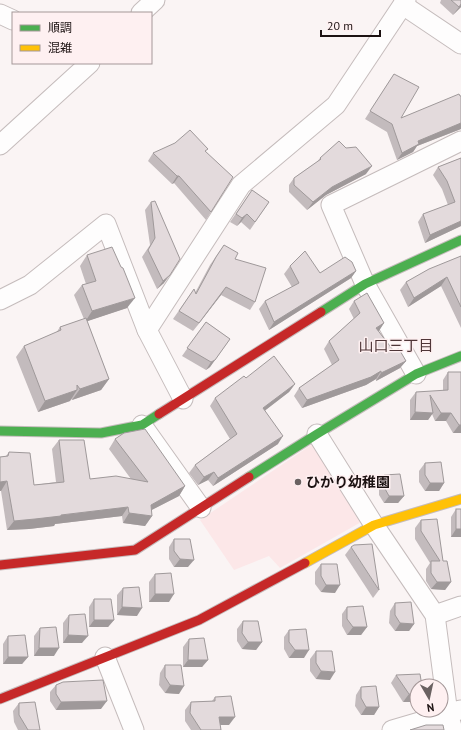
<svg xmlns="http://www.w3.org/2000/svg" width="461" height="730" font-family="'PT Sans','Noto Sans JP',sans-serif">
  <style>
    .built { fill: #fce7e8 }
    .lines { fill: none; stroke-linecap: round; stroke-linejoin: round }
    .street-casing { stroke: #c5bcbc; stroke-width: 21 }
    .fast-casing { stroke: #c5bcbc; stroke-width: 11 }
    .slow-casing { stroke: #c5bcbc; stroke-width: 11 }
    .jam-casing { stroke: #c5bcbc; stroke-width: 11 }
    .street { stroke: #fefdfd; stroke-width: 19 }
    .fast { stroke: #4caf50; stroke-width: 9 }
    .slow { stroke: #ffc107; stroke-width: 9 }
    .jam { stroke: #c62828; stroke-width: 9 }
    .wall { fill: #c3bbbd }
    .shaded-wall { fill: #9f999a }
    .building { fill: #e3dadc; stroke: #9f999a }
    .poi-dot { fill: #6a6161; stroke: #fef0f1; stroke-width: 1.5 }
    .labels { text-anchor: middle; stroke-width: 3; stroke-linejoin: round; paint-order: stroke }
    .poi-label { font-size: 14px; font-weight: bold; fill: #1c1212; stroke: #fef0f1; text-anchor: start }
    .neighbourhood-label { font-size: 15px; fill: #4f3638; stroke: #fef0f1 }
  </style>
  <rect width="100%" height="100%" fill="#faf4f4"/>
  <path class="built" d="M314,443L363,521L280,568L269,556L234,570L200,520Z"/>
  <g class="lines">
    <g class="street-casing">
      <g id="street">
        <path d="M403,5L461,44"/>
        <path d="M141,13L155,0"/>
        <path d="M0,14L13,20"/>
        <path d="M0,145L90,63"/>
        <path d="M0,300L30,285L106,224L147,330L183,399"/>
        <path d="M147,330L241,185L336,105L406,0"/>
        <path d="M416,374L365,284L331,205L461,141"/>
        <path d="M142,425L201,508"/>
        <path d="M317,434L374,525L435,615L448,714L453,730"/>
        <path d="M435,615L461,606"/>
        <path d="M105,657L134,730"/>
        <path d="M392,730L460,710"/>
      </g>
    </g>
    <g class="fast-casing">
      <g id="fast">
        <path d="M321,312L365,284L461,240"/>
        <path d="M0,431L101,433L142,425L159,414"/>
        <path d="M249,477L317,434L416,374L461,356"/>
      </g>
    </g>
    <g class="slow-casing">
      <path id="slow" d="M305,563L374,525L461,499"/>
    </g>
    <g class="jam-casing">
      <g id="jam">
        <path d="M159,414L321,312"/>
        <path d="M0,565L135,550L249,477"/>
        <path d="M0,699L199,620L305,563"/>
      </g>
    </g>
    <use href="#street" class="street"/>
    <use href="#fast" class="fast"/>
    <use href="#slow" class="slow"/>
    <use href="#jam" class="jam"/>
  </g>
  <g class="wall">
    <path d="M441,0H461V7L453,15L440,3Z"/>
    <path d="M394,74L401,118L461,96V129L417,146L413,152L397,160L387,132L365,119Z"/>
    <path d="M206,152L211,212L206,220L174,183L172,184L148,161L153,153Z"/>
    <path d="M320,158L366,174L326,195L307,210L289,192V185L294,178L317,162Z"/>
    <path d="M461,158V226L425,243L418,222L423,214L448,205L442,189L433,175L438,167Z"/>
    <path d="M252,190L269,202L250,230L241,222L237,226L230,222Z"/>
    <path d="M151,202L164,283L157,289L142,257L150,245L145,210Z"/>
    <path d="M224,245L235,259L255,302L250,310L221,295L193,331L173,319L194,289L195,293L210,265Z"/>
    <path d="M87,255L127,308L87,321L109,379L101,390L72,400L71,399L70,401L38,412L16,357L24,346L56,333L60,327L84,319L74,295L82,285L86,284L80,266Z"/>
    <path d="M461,256V328L441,286L408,307L400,290L406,282Z"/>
    <path d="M290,266L320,273L356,271L351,278L269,330L259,309L265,301L292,287L284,274Z"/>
    <path d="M354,301L384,323L378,331L393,350L406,361L400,368L376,381V379L366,385L302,408L294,396L299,388L332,365L324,349L329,341L354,319L349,309Z"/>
    <path d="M206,322L230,339L210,367L206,370L182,356Z"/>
    <path d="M448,372L461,433H453L446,421H435L432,414L428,420H410V400L416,392L443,391V380Z"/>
    <path d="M246,378L295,384L289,392L265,410L278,444L213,486L208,480L198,485L189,473L195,465L230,439L210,406L215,398Z"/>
    <path d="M115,439L185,486L179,496L151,510L152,516L145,526L123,523L122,516L55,524L54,526L29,529L7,530L1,491H0V457L6,456L9,452L34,485L56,482L52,449L59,440L90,479H131L109,449Z"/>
    <path d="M425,463L444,483L439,491H425L419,482V471Z"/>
    <path d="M384,475L404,496L398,503H384L379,495V483Z"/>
    <path d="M456,509L461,537H451V517Z"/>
    <path d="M421,520L443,561L451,582L445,590L431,589L426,581V569L430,563L415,539V528Z"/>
    <path d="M174,539L188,567H174L169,559V547Z"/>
    <path d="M351,547L379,590L373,598L345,555Z"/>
    <path d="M321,564L335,593L321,592L315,584V572Z"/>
    <path d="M155,574L169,602H149V582Z"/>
    <path d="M123,588L137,616L117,615V595Z"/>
    <path d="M94,599L114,620L108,627H89V607Z"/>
    <path d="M395,603L414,624L409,631H395L389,623L390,611Z"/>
    <path d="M347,607L367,627L361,635H347L342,626V614Z"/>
    <path d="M69,615L82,643H63V623Z"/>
    <path d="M243,621L262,642L256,650L242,649L237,641V629Z"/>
    <path d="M40,628L54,656H34V636Z"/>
    <path d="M289,630L304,658H289L284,649V637Z"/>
    <path d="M8,636L28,657L22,664H3V644Z"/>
    <path d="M189,639L208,660L202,667H183V647Z"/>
    <path d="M316,651L330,680L316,679L310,671V659Z"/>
    <path d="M165,665L179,694L165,693L159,685L160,673Z"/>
    <path d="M396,675L422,686L403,702L391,683Z"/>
    <path d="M56,685L101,709L56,710L50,701V692Z"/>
    <path d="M361,687L379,707L374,715H361L355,706L356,695Z"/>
    <path d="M215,697L229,725H220L221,730H191L185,721V710L191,702L212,701Z"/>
    <path d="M19,703L40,730H18L14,722L13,711Z"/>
  </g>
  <g class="shaded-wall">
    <path d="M461,4V7L453,15L459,7Z"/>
    <path d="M461,123V129L417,146L413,152L397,160L402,153L418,141Z"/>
    <path d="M372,166L366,174L326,195L307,210L313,202L332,187Z"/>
    <path d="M177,176H179L174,183L172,184Z"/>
    <path d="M247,214L241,222L237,226L242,218Z"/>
    <path d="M461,221V226L425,243L430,235Z"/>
    <path d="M356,271L351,278L269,330L274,322Z"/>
    <path d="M170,275L164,283L157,289L163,281Z"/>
    <path d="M447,277L441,286L408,307L414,298Z"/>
    <path d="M226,287L221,295L193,331Z"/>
    <path d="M135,298L127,308L85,322L92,311Z"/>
    <path d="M384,323L379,331L370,335L376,328Z"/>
    <path d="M215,360L210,367L206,370L211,362Z"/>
    <path d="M406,361L400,368L376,381L381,373Z"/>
    <path d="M381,371L376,379L366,385L302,408L307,400Z"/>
    <path d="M109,379L101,390L72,400L80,389Z"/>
    <path d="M295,384L289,392L258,416L263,408Z"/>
    <path d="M77,390L70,401L38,412L45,401Z"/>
    <path d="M415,412L433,413L428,420H410Z"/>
    <path d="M441,413H451L446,421H435Z"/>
    <path d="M459,425H461V433H453Z"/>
    <path d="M283,436L278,444L213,486L218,478Z"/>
    <path d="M214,472L208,480L198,485L204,477Z"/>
    <path d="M7,481L1,491H0V482Z"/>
    <path d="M430,483H444L439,491H425Z"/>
    <path d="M185,486L179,496L144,514L151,505Z"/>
    <path d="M389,496H404L398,503H384Z"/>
    <path d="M128,507L122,516L55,524L54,526L29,529L7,530L14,521Z"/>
    <path d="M129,513L152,516L145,526L123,523Z"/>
    <path d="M456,529H461V537H451Z"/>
    <path d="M180,559L194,560L188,567H174Z"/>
    <path d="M437,582H451L445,590L431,589Z"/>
    <path d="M326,585H340L335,593L321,592Z"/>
    <path d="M155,594H174L169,602H149Z"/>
    <path d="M122,607L142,608L137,616L117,615Z"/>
    <path d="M94,620H114L108,627H89Z"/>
    <path d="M400,623L414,624L409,631H395Z"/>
    <path d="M353,627H367L361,635H347Z"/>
    <path d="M68,635L88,636L82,643H63Z"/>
    <path d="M248,642H262L256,650L242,649Z"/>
    <path d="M39,648H59L54,656H34Z"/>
    <path d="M295,650H309L304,658H289Z"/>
    <path d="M8,657H28L22,664H3Z"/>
    <path d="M188,660H208L202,667H183Z"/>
    <path d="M321,671L335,672L330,680L316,679Z"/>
    <path d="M170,685L184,686L179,694L165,693Z"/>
    <path d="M409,694L417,695V702H403Z"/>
    <path d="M107,701L101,709L56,710L61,702Z"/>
    <path d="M366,707H379L374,715H361Z"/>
    <path d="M219,717H235L229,725H213Z"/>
  </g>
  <g class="building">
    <path d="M451,0H461V4L459,7Z"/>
    <path d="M394,74L419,87L401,118L459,94L460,96H461V123L418,141L419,144L402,153L392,124L370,111Z"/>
    <path d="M190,130L208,149L205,151L233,177L211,212L179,176H177L153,153L175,143Z"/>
    <path d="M339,141L346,148L356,147L372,166L332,187L313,202L294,185V178L321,159L320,158Z"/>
    <path d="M461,158V221L430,235L423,214L455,202L447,181L438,167Z"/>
    <path d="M252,190L269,202L255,222L247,214L242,218L236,214Z"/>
    <path d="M155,201L180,259L170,275L163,281L148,250L155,238L151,202Z"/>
    <path d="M224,245L238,253L235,259L266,268L255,302L226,287L199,323L179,311L194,289L196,294L216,257Z"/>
    <path d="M112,247L121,267L123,268L135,298L92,311L82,285L96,281L87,255Z"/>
    <path d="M305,251L320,273L345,257L352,262L356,271L274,322L265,301L299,283L290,266Z"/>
    <path d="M461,256V307L447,277L414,298L406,282L429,269Z"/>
    <path d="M367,293L384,323L376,328L393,350L399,349L406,361L381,373V371L371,377L307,400L299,388L339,360L329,341L360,313L354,301Z"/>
    <path d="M86,318L109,379L80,389L77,385V390L45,401L24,346L61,330L60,327Z"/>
    <path d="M206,322L230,339L215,360L211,362L187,348Z"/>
    <path d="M274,356L295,384L263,408L283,436L218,478L214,472L204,477L195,465L237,434L215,398L244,376L246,378Z"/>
    <path d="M448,372H461V425H459L451,413H441L430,395L433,413L415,412L416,392L448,390Z"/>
    <path d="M145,429L185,486L151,505L152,516L129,513L128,507L61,515V516L35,519L14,521L7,481L0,482V457L8,456L9,452L30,453L34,485L64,482L59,440H84L90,479L116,476L148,482L115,439L124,433Z"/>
    <path d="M441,462L444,483H430L425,475V463Z"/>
    <path d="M400,474L404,496H389L384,487V475Z"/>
    <rect x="456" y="509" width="5" height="20"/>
    <path d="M437,519L443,561H447L451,582H437L431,573V561H440L421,531V520Z"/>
    <path d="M174,539H190L194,560L180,559L174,551Z"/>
    <path d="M372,544L379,590L351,547L354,545Z"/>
    <path d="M321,564H337L340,585H326L321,576Z"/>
    <path d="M171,573L174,594H155V574Z"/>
    <path d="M139,587L142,608L122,607L123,588Z"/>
    <path d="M94,599H111L114,620H94Z"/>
    <path d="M411,602L414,624L400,623L395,615V603Z"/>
    <path d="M363,606L367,627H353L347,619V607Z"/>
    <path d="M85,614L88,636L68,635L69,615Z"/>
    <path d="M243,621H258L262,642H248L242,633Z"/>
    <path d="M56,627L59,648H39L40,628Z"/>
    <path d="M306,629L309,650H295L289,642V630Z"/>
    <path d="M25,635L28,657H8V636Z"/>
    <path d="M204,638L208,660H188L189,639Z"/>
    <path d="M316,651H332L335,672L321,671L316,663Z"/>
    <path d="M165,665H181L184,686L170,685L165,677Z"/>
    <path d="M420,674L422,686H417V695L409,694L396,675Z"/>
    <path d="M103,680L107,701L61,702L56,694V685L63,682Z"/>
    <path d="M376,686L379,707H366L361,698V687Z"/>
    <path d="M231,696L235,717H219L221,730H201L190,713L191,702L215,701V697Z"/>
    <path d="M35,702L40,730H28L19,715V703Z"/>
    <path d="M426,725H443L444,730H410Z"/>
  </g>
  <circle class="poi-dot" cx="298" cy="482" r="4"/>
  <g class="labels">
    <g class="poi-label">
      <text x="306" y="487">ひかり幼稚園</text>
    </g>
    <g class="neighbourhood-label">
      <text x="396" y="351">山口三丁目</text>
    </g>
  </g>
  <rect x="12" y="12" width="140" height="52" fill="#fef0f1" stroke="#a49798"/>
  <rect x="20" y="25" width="20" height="6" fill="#4caf50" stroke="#a49798"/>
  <text x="48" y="32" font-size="12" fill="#1c1212">順調</text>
  <rect x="20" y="45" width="20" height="6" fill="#ffc107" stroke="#a49798"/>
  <text x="48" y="52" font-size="12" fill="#1c1212">混雑</text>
  <g transform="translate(429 698) rotate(171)"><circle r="19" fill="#fef0f1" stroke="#a49798"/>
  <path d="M0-3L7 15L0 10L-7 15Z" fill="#6a6161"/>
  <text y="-6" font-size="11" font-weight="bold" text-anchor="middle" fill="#1c1212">N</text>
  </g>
  <path d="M321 30v6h59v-6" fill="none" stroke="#1c1212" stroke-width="2"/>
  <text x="327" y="30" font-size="12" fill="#1c1212" stroke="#fef0f1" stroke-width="3" paint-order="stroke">20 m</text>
</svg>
